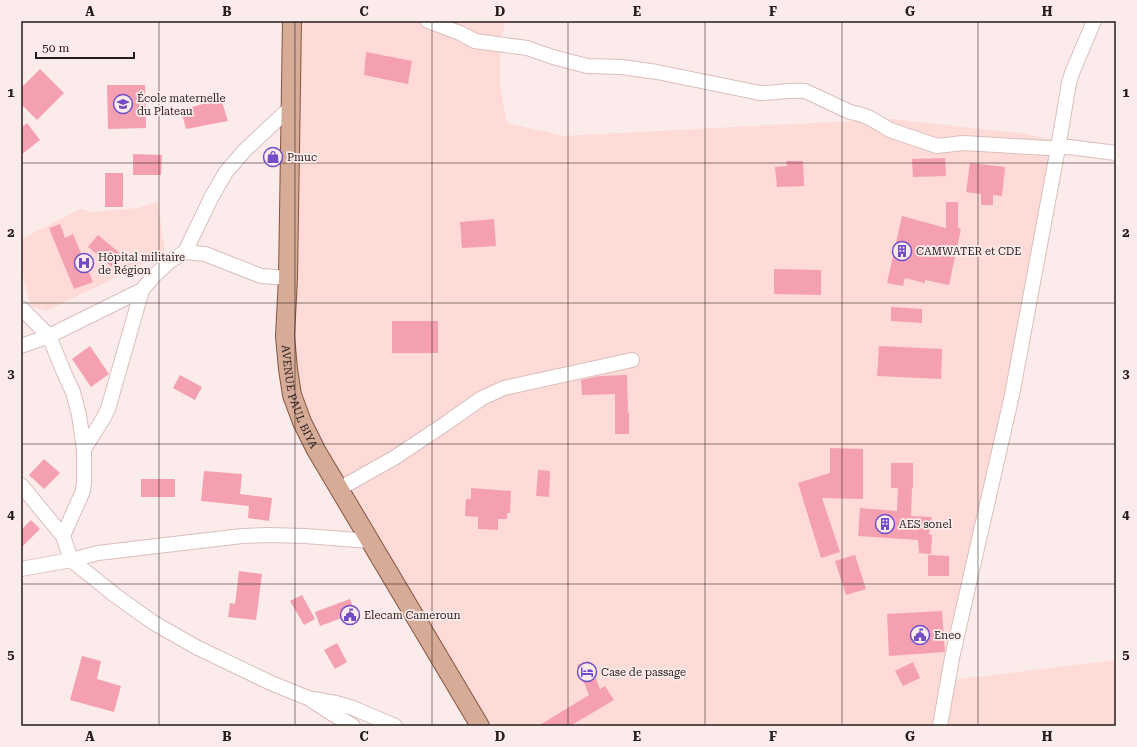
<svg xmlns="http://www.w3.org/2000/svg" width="1137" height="747" font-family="'Roboto Serif',serif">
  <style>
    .built { fill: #fedbd7 }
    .building { fill: #f5a0b1 }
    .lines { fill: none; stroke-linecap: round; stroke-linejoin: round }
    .minor-casing { stroke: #d9bfbc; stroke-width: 16 }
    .major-casing { stroke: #875540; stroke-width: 20 }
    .minor { stroke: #fff; stroke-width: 14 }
    .major { stroke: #d6ab98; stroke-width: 18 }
    .grid { fill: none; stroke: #261d1c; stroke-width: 1; stroke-opacity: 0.55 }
    .labels { text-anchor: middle; stroke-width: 3.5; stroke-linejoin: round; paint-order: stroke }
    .poi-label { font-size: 11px; fill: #261d1c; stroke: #fbebea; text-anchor: start }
    .street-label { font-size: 11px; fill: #261d1c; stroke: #fbebea }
    .neatline { fill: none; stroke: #261d1c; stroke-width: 1.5 }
    .grid-label { font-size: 13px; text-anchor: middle; font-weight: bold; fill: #261d1c }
  </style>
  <rect width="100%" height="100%" fill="#fbebea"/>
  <g class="built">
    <path d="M292,21H506L500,42V86L507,123L564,136L891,119L1026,134L1061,142L944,681L1116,660V726H481L296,401L288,345Z"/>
    <path d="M158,202L165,254L46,311L31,306L21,271V239L80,209L93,212L138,208Z"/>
  </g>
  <g class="building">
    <path d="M366,52L412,61L408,84L364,75Z"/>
    <path d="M40,69L64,93L37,120L21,104V88Z"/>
    <path d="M107,85H145L146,128L108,129Z"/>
    <path d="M221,99L228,121L186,129L181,110Z"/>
    <path d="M27,123L40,140L21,155V128Z"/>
    <path d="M133,154L162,155L161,175H133Z"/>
    <path d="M945,158L946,176L913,177L912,159Z"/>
    <path d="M786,161H803L804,186L777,187L775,167L787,166Z"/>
    <path d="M970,163L1005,167L1002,196L993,195V205H981V194L966,192Z"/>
    <rect x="105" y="173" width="18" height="34"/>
    <path d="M946,202H958V228L961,229L949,285L925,280V283L905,278L903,286L887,283L902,216L946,228Z"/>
    <path d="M494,219L496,246L462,248L460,222Z"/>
    <path d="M60,224L65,238L73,234L93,282L74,289L53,238L49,228Z"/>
    <path d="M98,235L122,255L112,267L88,247Z"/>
    <path d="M774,269L821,270V295L774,294Z"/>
    <path d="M891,307L922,309V323L891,321Z"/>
    <rect x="392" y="321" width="46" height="32"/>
    <path d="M90,346L109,374L91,387L72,359Z"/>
    <path d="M879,346L942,349L941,379L877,376Z"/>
    <path d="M180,375L202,387L195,400L173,388Z"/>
    <path d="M627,375L628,413H629V434H615V394L582,395L581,380L599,376Z"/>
    <path d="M830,448L863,449V499L822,498L840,552L821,558L798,483L830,473Z"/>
    <path d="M44,459L60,473L44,489L29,475Z"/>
    <path d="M891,463H913V488H912L911,516L932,517L929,534L932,535L931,554L919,553L918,540L858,536L860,508L897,511L898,488H891Z"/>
    <path d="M538,470L550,471L549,497L536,496Z"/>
    <path d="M204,471L242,474L240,494L272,498L269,521L248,518L249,506L201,501Z"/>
    <rect x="141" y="479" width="34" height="18"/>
    <path d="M471,488L511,491L510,513H507V519H498V530L478,529V517L465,516L466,499H471Z"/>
    <path d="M31,520L40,529L21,548V530Z"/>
    <path d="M855,555L866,589L846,595L835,561Z"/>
    <path d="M928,555L949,556V576H928Z"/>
    <path d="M239,571L262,574L256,620L228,617L230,603L235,604Z"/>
    <path d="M302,595L315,619L304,625L290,601Z"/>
    <path d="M350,599L355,613L320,626L315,612Z"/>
    <path d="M942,611L945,652L889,656L887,614Z"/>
    <path d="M337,643L347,662L335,669L324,650Z"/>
    <path d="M82,656L101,661L97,679L121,686L114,712L70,700Z"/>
    <path d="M589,661L600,689L605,686L614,700L570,726H538L589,695L577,665Z"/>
    <path d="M913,662L920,678L903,686L895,671Z"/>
  </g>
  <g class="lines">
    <g class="minor-casing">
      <g id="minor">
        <path d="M428,21L460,33L475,41L527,48L553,57L587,66L622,67L657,72L760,93C775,93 790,90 805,91L850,112L859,114L870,118L890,130L937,146L963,143L1048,148L1069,147L1116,153"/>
        <path d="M185,252L205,254L261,276L288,278"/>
        <path d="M21,308L49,336L65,375L73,392L79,415L84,449V482L83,491L63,536"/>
        <path d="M21,346L49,336L142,290L153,277L170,261L185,252L212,196L226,172L245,150L291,107"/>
        <path d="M84,449L103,419L108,409L142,290"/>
        <path d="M21,485L63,536L71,560L85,571L116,596L154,623L196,647L271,683L308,698L331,713L353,726"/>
        <path d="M339,489L394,458L445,424L482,398L504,388L632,360"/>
        <path d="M21,569L71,560L98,553L242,536L268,535L305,536L370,541"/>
        <path d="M313,699L336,703L353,708L395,726"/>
        <path d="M940,726L952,658L1012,395L1058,148L1069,83L1072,73L1094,21"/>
      </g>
    </g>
    <g class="major-casing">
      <g id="major">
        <path id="s1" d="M292,21L288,278L285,336L288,369L292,395L302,422L316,450L480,726"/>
      </g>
    </g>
    <use href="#minor" class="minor"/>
    <use href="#major" class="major"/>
  </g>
  <path class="grid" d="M159,21V726M295,21V726M432,21V726M568,21V726M705,21V726M842,21V726M978,21V726M21,163H1116M21,303H1116M21,444H1116M21,584H1116"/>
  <defs>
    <g id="school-ring" transform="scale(1)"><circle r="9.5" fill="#fbebea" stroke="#704ec8" stroke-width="1.5"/><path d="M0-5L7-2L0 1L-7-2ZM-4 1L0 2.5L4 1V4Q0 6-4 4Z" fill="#704ec8"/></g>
    <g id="shop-ring" transform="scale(1)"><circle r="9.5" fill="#fbebea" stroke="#704ec8" stroke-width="1.5"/><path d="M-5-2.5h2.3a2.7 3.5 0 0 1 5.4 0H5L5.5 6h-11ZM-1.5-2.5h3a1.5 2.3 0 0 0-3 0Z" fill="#704ec8"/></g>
    <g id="building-ring" transform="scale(1)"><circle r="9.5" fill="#fbebea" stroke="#704ec8" stroke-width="1.5"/><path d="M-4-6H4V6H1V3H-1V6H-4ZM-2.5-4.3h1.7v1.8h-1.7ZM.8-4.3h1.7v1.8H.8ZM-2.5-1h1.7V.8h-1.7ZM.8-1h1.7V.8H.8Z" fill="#704ec8"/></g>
    <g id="hospital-ring" transform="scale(1)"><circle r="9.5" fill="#fbebea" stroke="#704ec8" stroke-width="1.5"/><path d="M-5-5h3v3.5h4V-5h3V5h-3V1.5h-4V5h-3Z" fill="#704ec8"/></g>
    <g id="civic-ring" transform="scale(1)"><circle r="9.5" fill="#fbebea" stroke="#704ec8" stroke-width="1.5"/><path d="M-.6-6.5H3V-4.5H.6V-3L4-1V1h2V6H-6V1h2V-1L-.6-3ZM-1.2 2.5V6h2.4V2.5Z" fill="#704ec8"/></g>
    <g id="hotel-ring" transform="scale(1)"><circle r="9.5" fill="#fbebea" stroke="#704ec8" stroke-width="1.5"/><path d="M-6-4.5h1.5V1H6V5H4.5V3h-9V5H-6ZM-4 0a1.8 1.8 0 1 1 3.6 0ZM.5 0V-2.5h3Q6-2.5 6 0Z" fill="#704ec8"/></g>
  </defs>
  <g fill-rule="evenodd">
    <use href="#school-ring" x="123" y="104"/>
    <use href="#shop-ring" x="273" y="157"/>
    <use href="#building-ring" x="902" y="251"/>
    <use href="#hospital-ring" x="84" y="263"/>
    <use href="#building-ring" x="885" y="524"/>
    <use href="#civic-ring" x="350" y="615"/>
    <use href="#civic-ring" x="920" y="635"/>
    <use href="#hotel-ring" x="587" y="672"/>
  </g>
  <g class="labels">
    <g class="poi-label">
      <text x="137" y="102">École maternelle<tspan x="137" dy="13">du Plateau</tspan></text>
      <text x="287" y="161">Pmuc</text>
      <text x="916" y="255">CAMWATER et CDE</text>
      <text x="98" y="261">Hôpital militaire<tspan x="98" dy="13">de Région</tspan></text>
      <text x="899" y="528">AES sonel</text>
      <text x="364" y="619">Elecam Cameroun</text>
      <text x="934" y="639">Eneo</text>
      <text x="601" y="676">Case de passage</text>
    </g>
    <g class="street-label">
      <text dy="4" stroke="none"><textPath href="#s1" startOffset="378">AVENUE PAUL BIYA</textPath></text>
    </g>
  </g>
  <rect width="1137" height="747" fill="none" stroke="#fbebea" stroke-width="44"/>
  <path d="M36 52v6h98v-6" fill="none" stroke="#261d1c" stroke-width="2"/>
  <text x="42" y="52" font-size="12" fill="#261d1c" stroke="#fbebea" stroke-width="3" paint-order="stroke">50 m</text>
  <rect x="22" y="22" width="1093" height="703" class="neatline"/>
  <g class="grid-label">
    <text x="90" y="16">A</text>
    <text x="227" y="16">B</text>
    <text x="364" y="16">C</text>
    <text x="500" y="16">D</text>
    <text x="637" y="16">E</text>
    <text x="773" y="16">F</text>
    <text x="910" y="16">G</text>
    <text x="1047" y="16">H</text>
    <text x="11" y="97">1</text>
    <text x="1126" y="97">1</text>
    <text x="11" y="237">2</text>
    <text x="1126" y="237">2</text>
    <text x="11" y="378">3</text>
    <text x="1126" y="378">3</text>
    <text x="11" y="519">4</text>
    <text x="1126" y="519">4</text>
    <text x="11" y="659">5</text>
    <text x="1126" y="659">5</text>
    <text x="90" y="741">A</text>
    <text x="227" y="741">B</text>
    <text x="364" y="741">C</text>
    <text x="500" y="741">D</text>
    <text x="637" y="741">E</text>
    <text x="773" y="741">F</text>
    <text x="910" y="741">G</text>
    <text x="1047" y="741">H</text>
  </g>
</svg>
